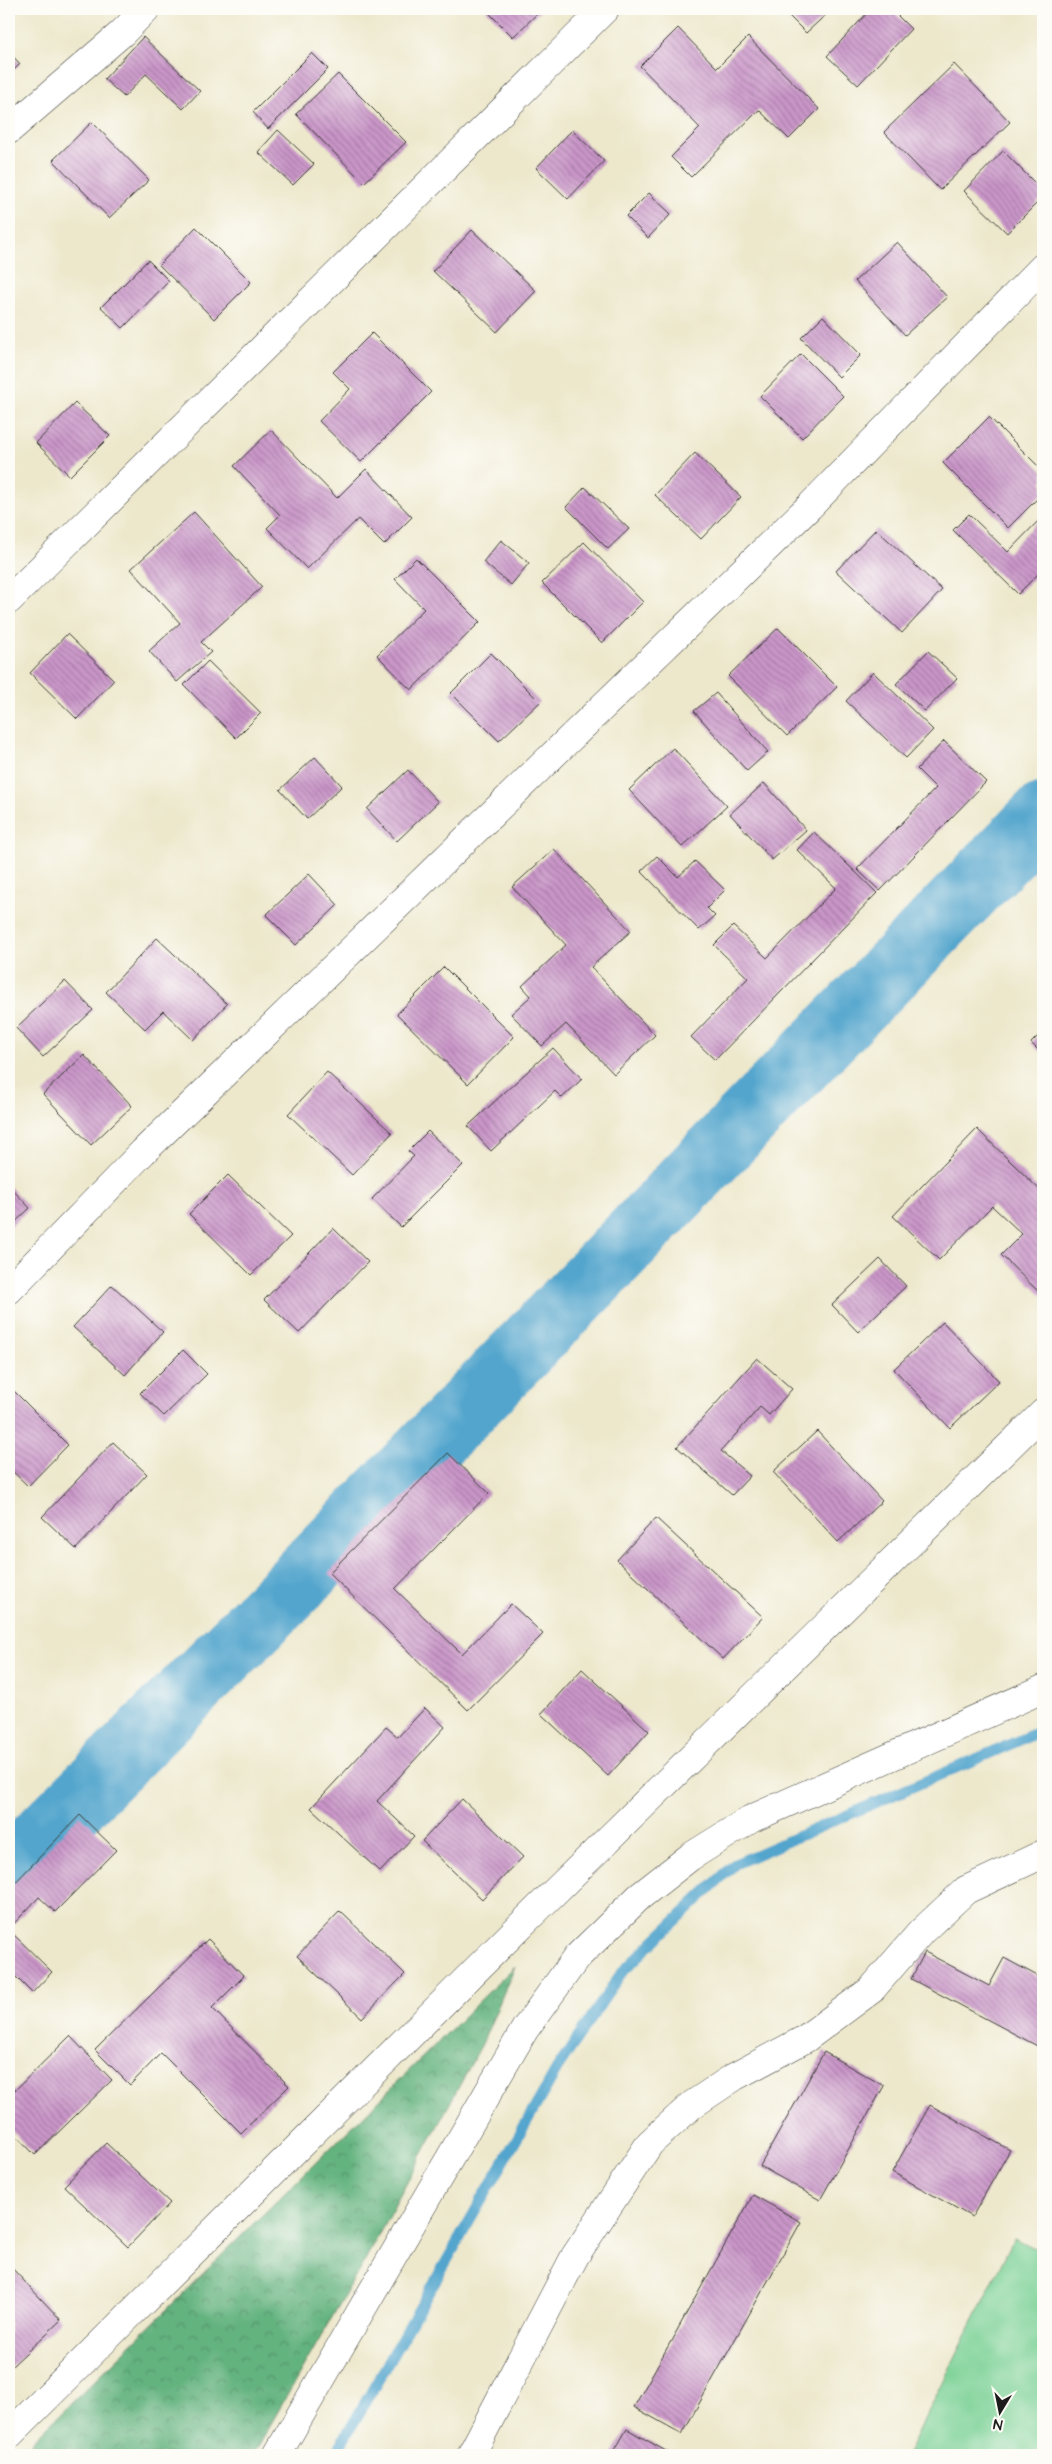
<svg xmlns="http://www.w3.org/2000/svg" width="1052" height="2464" font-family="'Architects Daughter',sans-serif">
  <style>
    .forest { fill: url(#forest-crowns); stroke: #40684e }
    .pitch { fill: #7bd196; stroke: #4c7659 }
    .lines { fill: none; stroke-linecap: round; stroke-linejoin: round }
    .stream { stroke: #52a5cd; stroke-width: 11 }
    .river { stroke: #52a5cd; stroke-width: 65 }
    .building { fill: url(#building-back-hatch) }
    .minor-casing { stroke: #3b3b36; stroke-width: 29 }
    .minor { stroke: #fff; stroke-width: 28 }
  </style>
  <defs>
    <pattern id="forest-crowns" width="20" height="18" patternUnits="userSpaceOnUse" patternTransform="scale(1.25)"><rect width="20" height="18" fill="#64b37f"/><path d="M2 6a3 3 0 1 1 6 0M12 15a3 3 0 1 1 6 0" fill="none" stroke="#529167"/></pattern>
    <pattern id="building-back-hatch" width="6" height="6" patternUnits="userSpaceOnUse" patternTransform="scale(1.25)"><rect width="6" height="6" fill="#ca96c9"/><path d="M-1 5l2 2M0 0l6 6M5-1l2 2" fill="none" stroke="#a37aa2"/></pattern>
  </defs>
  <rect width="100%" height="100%" fill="#fdfcf7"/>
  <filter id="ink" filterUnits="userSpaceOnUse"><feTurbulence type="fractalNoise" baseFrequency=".02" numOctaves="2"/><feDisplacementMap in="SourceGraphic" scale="10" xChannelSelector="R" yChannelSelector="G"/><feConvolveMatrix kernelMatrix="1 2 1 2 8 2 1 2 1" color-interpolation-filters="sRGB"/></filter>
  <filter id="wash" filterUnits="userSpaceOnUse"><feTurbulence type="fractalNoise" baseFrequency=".0096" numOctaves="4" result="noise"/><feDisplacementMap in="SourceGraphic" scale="20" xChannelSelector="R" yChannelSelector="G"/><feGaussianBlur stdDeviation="1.12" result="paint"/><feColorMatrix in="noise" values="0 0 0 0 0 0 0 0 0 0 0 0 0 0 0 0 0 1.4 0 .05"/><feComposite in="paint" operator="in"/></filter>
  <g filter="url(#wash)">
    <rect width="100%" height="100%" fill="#ede8cc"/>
    <path class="forest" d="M515,1966L482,2044L365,2260L253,2455H19Z"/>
    <path class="pitch" d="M1014,2238L1043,2252V2455H907Z"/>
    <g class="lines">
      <path class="stream" d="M335,2455L557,2069L622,1972L735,1864L1043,1730"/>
      <path class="river" d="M9,1870L286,1594L1043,815"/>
    </g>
    <g id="blocks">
      <g class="building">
        <path d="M485,9H542L513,37Z"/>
        <path d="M782,9H832L806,33Z"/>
        <path d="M871,9H891L911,29L858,85L827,56Z"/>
        <path d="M678,28L717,68L748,37L819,109L789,139L759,110L691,177L671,157L700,128L640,66Z"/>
        <path d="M143,37L200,91L183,109L146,74L124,97L104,79Z"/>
        <path d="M9,52L20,64L9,75Z"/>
        <path d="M312,53L328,69L268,129L253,112Z"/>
        <path d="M954,64L1010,122L940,190L884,132Z"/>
        <path d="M338,74L406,142L364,183L296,114Z"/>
        <path d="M92,122L149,180L109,218L53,160Z"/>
        <path d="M278,130L314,164L293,185L258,152Z"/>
        <path d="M572,130L604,161L568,199L536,168Z"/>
        <path d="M1003,151L1043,191V197L1007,233L964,191Z"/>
        <path d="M649,193L671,214L648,238L626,216Z"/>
        <path d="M196,227L251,282L214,319L159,265Z"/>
        <path d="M472,230L536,291L497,332L433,271Z"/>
        <path d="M897,242L947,297L905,335L855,281Z"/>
        <path d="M148,260L169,281L123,328L101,307Z"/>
        <path d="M823,316L861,355L839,377L801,338Z"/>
        <path d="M372,333L431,392L361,462L319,421L350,389L333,372Z"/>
        <path d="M801,354L843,396L802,438L760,396Z"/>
        <path d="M75,403L110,436L70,476L36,443Z"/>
        <path d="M989,417L1043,471V493L1008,528L943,463Z"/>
        <path d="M271,430L337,498L366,469L412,517L384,545L358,519L307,569L267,528L280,515L234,466Z"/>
        <path d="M695,453L741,497L701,539L655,495Z"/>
        <path d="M585,487L629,529L608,549L566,507Z"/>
        <path d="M194,512L262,587L201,642L211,652L177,682L149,651L180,623L131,569Z"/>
        <path d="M969,514L1008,552L1043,516V569L1018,594L953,530Z"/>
        <path d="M876,529L942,590L902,633L836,571Z"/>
        <path d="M501,540L529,563L511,585L483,562Z"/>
        <path d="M584,542L643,602L602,643L542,583Z"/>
        <path d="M416,558L480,622L411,690L377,655L424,609L395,579Z"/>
        <path d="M778,628L837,687L787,736L728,676Z"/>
        <path d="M67,634L114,680L77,719L30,673Z"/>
        <path d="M928,651L957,678L925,711L896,684Z"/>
        <path d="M491,653L540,702L499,741L451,693Z"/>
        <path d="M208,661L261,713L236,738L184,685Z"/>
        <path d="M873,672L933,730L906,758L846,701Z"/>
        <path d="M716,693L768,752L747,771L694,711Z"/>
        <path d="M944,741L986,782L880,891L857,869L936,788L917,769Z"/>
        <path d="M673,748L727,806L682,847L629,790Z"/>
        <path d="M315,757L342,786L307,819L280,790Z"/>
        <path d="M408,770L438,802L397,841L367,809Z"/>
        <path d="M764,783L806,830L772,860L730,814Z"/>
        <path d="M814,832L877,893L715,1060L691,1037L748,978L714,945L733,926L767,958L836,888L797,850Z"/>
        <path d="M554,849L631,931L591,967L655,1035L614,1074L566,1024L542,1046L511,1014L531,996L522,986L566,945L512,887Z"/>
        <path d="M657,856L678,877L695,861L725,890L707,908L715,916L699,930L641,871Z"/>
        <path d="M309,874L338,905L296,945L266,915Z"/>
        <path d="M157,938L227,1004L193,1040L163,1011L145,1029L106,992Z"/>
        <path d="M444,967L514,1037L468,1084L397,1014Z"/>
        <path d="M65,981L93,1010L43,1057L16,1028Z"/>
        <path d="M1043,1031V1055L1031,1043Z"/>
        <path d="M553,1048L582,1079L562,1098L555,1091L491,1151L468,1126Z"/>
        <path d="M84,1055L132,1106L91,1145L43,1094Z"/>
        <path d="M327,1072L392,1133L352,1175L288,1114Z"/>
        <path d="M977,1129L1043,1193V1296L1001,1255L1022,1234L992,1206L939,1260L893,1216Z"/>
        <path d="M428,1131L463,1165L401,1227L372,1199L414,1156L408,1151Z"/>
        <path d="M228,1175L291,1236L251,1275L189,1214Z"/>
        <path d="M9,1186L30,1208L9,1228Z"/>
        <path d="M333,1228L368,1262L299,1333L264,1300Z"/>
        <path d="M880,1259L906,1286L858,1332L832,1305Z"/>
        <path d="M112,1285L163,1332L125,1375L73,1327Z"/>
        <path d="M943,1322L999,1381L950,1428L894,1369Z"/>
        <path d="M183,1350L207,1374L164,1416L140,1393Z"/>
        <path d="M757,1358L792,1389L769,1415L760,1407L721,1451L750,1476L732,1495L677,1447Z"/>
        <path d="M9,1386L68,1445L28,1486L9,1468Z"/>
        <path d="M817,1431L882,1501L838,1542L773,1472Z"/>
        <path d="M113,1442L147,1474L76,1549L42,1517Z"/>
        <path d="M448,1453L489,1493L395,1589L462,1654L511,1604L543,1634L468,1710L329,1573Z"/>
        <path d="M656,1518L763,1617L723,1659L617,1560Z"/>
        <path d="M582,1669L649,1731L608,1776L541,1714Z"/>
        <path d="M425,1708L445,1727L377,1801L414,1836L380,1872L311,1808L386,1727L398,1737Z"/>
        <path d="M462,1799L523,1857L482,1899L422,1841Z"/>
        <path d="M80,1815L116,1850L55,1912L39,1897L9,1929V1889Z"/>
        <path d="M340,1911L405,1974L362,2018L297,1956Z"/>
        <path d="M9,1930L52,1972L32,1993L9,1970Z"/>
        <path d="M208,1939L244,1976L212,2008L289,2086L241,2133L161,2053L130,2085L95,2050Z"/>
        <path d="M925,1952L989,1986L1004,1958L1043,1979V2049L911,1979Z"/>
        <path d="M70,2036L112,2080L35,2155L9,2128V2096Z"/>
        <path d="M824,2052L884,2086L820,2200L760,2166Z"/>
        <path d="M930,2105L1010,2150L972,2217L892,2172Z"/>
        <path d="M106,2143L170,2203L128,2247L64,2186Z"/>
        <path d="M753,2195L801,2222L682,2434L634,2407Z"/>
        <path d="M9,2265L61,2320L11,2367L9,2365Z"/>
        <path d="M627,2429L673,2455H612Z"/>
      </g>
    </g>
  </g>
  <g filter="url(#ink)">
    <use href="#blocks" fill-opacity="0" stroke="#3b3b36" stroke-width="1"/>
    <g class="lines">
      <g class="minor-casing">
        <g id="minor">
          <path d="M9,130L122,33L146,9"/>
          <path d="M9,600L605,9"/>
          <path d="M9,1290L143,1152L809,507L1043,267"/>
          <path d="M9,2435L525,1921L1043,1413"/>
          <path d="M277,2455L525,2029L577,1957L639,1897L690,1857L751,1819L1043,1689"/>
          <path d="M471,2455L575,2256L650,2143L692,2105L734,2077L805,2039L871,1990L921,1932L966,1890L1043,1854"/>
        </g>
      </g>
      <use href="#minor" class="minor"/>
    </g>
  </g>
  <rect width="1052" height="2464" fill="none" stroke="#fdfcf7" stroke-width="30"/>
  <g transform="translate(1000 2412) rotate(190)" stroke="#fdfcf7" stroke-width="4" paint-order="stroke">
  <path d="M0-4L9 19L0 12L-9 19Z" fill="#1c1c1c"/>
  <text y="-8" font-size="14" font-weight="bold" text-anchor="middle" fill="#1c1c1c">N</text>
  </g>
</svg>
